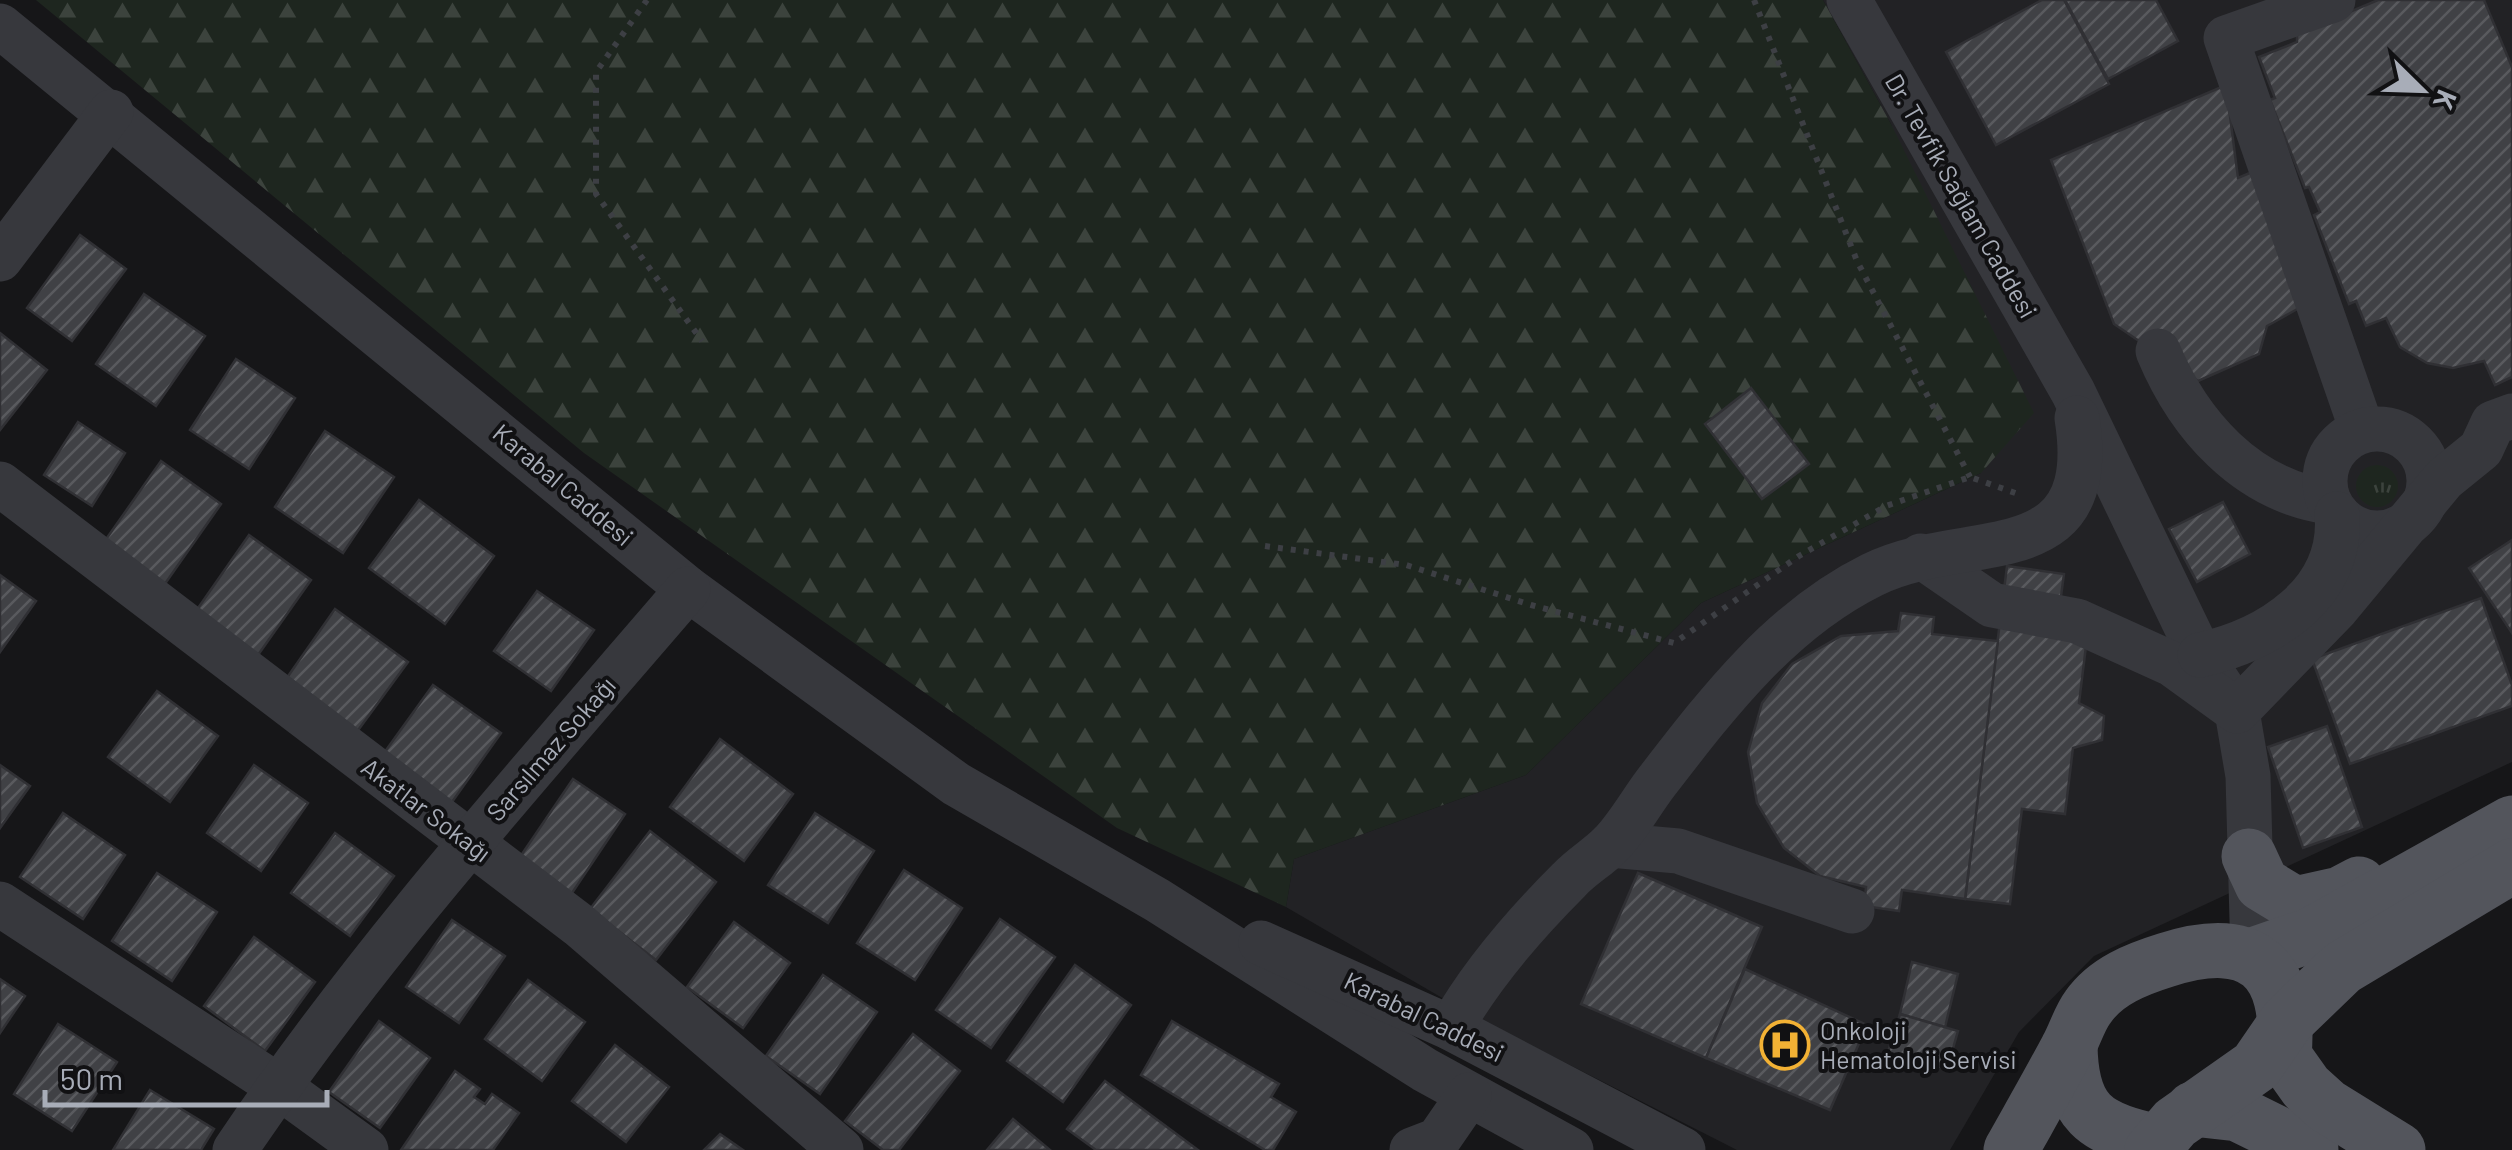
<svg xmlns="http://www.w3.org/2000/svg" width="2512" height="1150" font-family="Barlow,sans-serif">
  <style>
    .built { fill: #222225 }
    .grass { fill: url(#grass-tufts) }
    .forest { fill: url(#forest-firs) }
    .building { fill: url(#building-hatch); stroke: #303034; stroke-width: 2.5 }
    .lines { fill: none; stroke-linecap: round; stroke-linejoin: round }
    .path { stroke: #3d3f44; stroke-width: 6; stroke-dasharray: 5 8; stroke-linecap: butt }
    .minor { stroke: #37383d; stroke-width: 45 }
    .major { stroke: #53555c; stroke-width: 55 }
    .labels { text-anchor: middle; stroke-width: 8; stroke-linejoin: round; paint-order: stroke }
    .street-label { font-size: 25px; fill: #a8adb8; stroke: #111113 }
    .poi-label { font-size: 25px; fill: #a8adb8; stroke: #111113; text-anchor: start }
  </style>
  <defs>
    <pattern id="grass-tufts" width="24" height="20" patternUnits="userSpaceOnUse" patternTransform="scale(2.5)"><rect width="24" height="20" fill="#1e261f"/><path d="M3 7l-1-3M5 7V3M7 7l1-3M15 17l-1-3M17 17v-4M19 17l1-3" fill="none" stroke="#3c433d"/></pattern>
    <pattern id="forest-firs" width="22" height="20" patternUnits="userSpaceOnUse" patternTransform="scale(2.5)"><rect width="22" height="20" fill="#1e261f"/><path d="M5 1l3.5 6h-7zM16 11l3.5 6h-7z" fill="#3c433d"/></pattern>
    <pattern id="building-hatch" width="6" height="6" patternUnits="userSpaceOnUse" patternTransform="scale(2.5)"><rect width="6" height="6" fill="#404145"/><path d="M-1 1l2-2M0 6l6-6M5 7l2-2" fill="none" stroke="#595a5e"/></pattern>
  </defs>
  <rect width="100%" height="100%" fill="#161618"/>
  <path class="built" d="M1823,0H2512V762L2094,956L2019,1032L1950,1150H1737L1475,1017L1286,907L1294,859L1526,775L1701,603L1981,473L1891,124Z"/>
  <circle class="grass" cx="2377" cy="486" r="21"/>
  <path class="forest" d="M36,0H1823L1891,124L2034,413L1981,473L1701,603L1526,775L1294,859L1286,907L1117,828L584,453Z"/>
  <g class="building">
    <path d="M2042,0H2064L2109,84L1996,145L1946,52Z"/>
    <path d="M2065,0H2156L2178,41L2108,79Z"/>
    <path d="M2378,0H2484L2512,67V377L2495,385L2484,361L2453,368L2427,363L2400,347L2386,318L2366,326L2356,301L2349,304L2314,215L2320,212L2309,187L2305,188L2270,100L2275,98L2259,57L2297,42V34Z"/>
    <path d="M2226,85L2238,178L2252,172L2301,307L2267,326L2259,354L2198,381L2114,324L2051,160Z"/>
    <path d="M80,235L126,269L72,341L27,308Z"/>
    <path d="M144,294L205,336L156,406L96,364Z"/>
    <path d="M0,333L47,370L0,430Z"/>
    <path d="M236,359L295,398L249,469L190,430Z"/>
    <path d="M1751,388L1809,464L1762,499L1705,424Z"/>
    <path d="M78,422L125,453L92,506L44,475Z"/>
    <path d="M325,431L394,477L343,553L275,507Z"/>
    <path d="M161,461L221,504L162,588L102,545Z"/>
    <path d="M419,500L494,556L445,624L369,568Z"/>
    <path d="M2223,502L2250,554L2197,582L2169,529Z"/>
    <path d="M249,535L311,580L258,655L196,611Z"/>
    <path d="M2512,540V633L2469,568Z"/>
    <path d="M2007,566L2064,574L2056,634L2087,638L2079,703L2104,716L2102,740L2073,748L2065,814L2022,809L2010,904L1965,899Z"/>
    <path d="M0,575L36,601L0,652Z"/>
    <path d="M537,591L594,630L551,691L494,651Z"/>
    <path d="M2481,598L2512,685V706L2350,764L2312,659Z"/>
    <path d="M335,609L408,662L356,733L284,682Z"/>
    <path d="M1901,613L1934,617L1932,634L1998,641L1965,899L1902,890L1899,911L1864,906L1866,887L1820,876L1784,848L1757,803L1748,752L1762,703L1792,664L1841,636L1898,631Z"/>
    <path d="M433,685L501,733L452,802L384,753Z"/>
    <path d="M157,691L218,736L170,802L108,757Z"/>
    <path d="M2327,726L2362,827L2303,848L2268,747Z"/>
    <path d="M720,739L793,794L744,861L670,807Z"/>
    <path d="M0,765L30,786L0,828Z"/>
    <path d="M254,765L308,803L261,871L207,833Z"/>
    <path d="M573,779L625,814L570,896L518,860Z"/>
    <path d="M63,813L125,855L83,919L20,877Z"/>
    <path d="M815,813L874,851L828,923L768,885Z"/>
    <path d="M650,831L716,882L656,960L590,909Z"/>
    <path d="M335,833L394,876L350,936L291,893Z"/>
    <path d="M904,870L962,908L915,980L857,943Z"/>
    <path d="M157,873L217,912L172,981L112,941Z"/>
    <path d="M1638,873L1762,927L1706,1058L1581,1004Z"/>
    <path d="M1000,919L1055,957L991,1048L936,1010Z"/>
    <path d="M452,920L505,956L459,1023L406,987Z"/>
    <path d="M734,922L790,963L743,1028L687,987Z"/>
    <path d="M254,937L315,982L265,1051L204,1006Z"/>
    <path d="M1912,962L1958,974L1945,1027L1900,1014Z"/>
    <path d="M1075,965L1131,1005L1063,1102L1007,1061Z"/>
    <path d="M1745,969L1867,1025L1830,1110L1706,1058Z"/>
    <path d="M823,975L877,1012L820,1094L766,1056Z"/>
    <path d="M0,979L25,996L0,1033Z"/>
    <path d="M528,980L585,1022L542,1081L485,1039Z"/>
    <path d="M1900,1014L1958,1031L1947,1069L1888,1052Z"/>
    <path d="M379,1021L430,1058L380,1128L329,1092Z"/>
    <path d="M1172,1021L1279,1084L1271,1097L1296,1112L1273,1150H1265L1141,1075Z"/>
    <path d="M58,1024L117,1062L72,1131L14,1094Z"/>
    <path d="M913,1034L960,1071L899,1150H883L845,1121Z"/>
    <path d="M615,1045L669,1087L626,1142L572,1101Z"/>
    <path d="M455,1071L480,1089L474,1097L485,1104L492,1094L519,1113L493,1150H401Z"/>
    <path d="M1105,1081L1198,1150H1096L1067,1129Z"/>
    <path d="M150,1090L214,1129L201,1150H113Z"/>
    <path d="M1013,1119L1050,1150H987Z"/>
    <path d="M720,1134L743,1150H704Z"/>
  </g>
  <g class="lines">
    <g class="path">
      <path d="M647,0L596,72V194L702,341"/>
      <path d="M1754,0L1857,261L1970,477"/>
      <path d="M1265,546L1406,565L1531,605L1674,643L1799,556L1886,506L1970,477L2018,494"/>
    </g>
    <g class="minor">
      <path d="M1849,0L2073,392L2200,655L2237,711L2248,776L2253,955"/>
      <path d="M2333,0L2226,38L2362,430"/>
      <path d="M0,26L688,589L956,784L1157,900L1425,1070L1571,1150"/>
      <path d="M0,259L111,112"/>
      <path d="M2158,351C2189,425 2246,490 2329,502"/>
      <circle cx="2377" cy="481" r="52"/>
      <path d="M0,484L579,925L841,1150"/>
      <path d="M1921,556L1992,605L2077,621L2172,664L2237,711L2337,608L2444,479L2481,449L2493,423L2512,416"/>
      <path d="M2200,655C2268,640 2344,594 2337,514"/>
      <path d="M1610,845L1678,851L1852,911"/>
      <path d="M0,904L278,1086L366,1150"/>
      <path d="M1261,943L1451,1028L1683,1150"/>
      <path d="M1451,1028C1482,973 1525,924 1569,880C1581,867 1597,858 1610,845C1627,828 1640,804 1655,784C1716,705 1779,621 1872,575C1966,528 2102,577 2077,418"/>
      <path d="M235,1150C369,951 532,771 688,589"/>
      <path d="M1412,1150L1438,1140L1469,1095"/>
    </g>
    <g class="major">
      <path d="M2249,856L2262,884L2295,904L2340,894L2359,884"/>
      <path d="M2253,955L2311,935L2512,823"/>
      <path d="M2070,1045C2071,1113 2094,1129 2158,1142"/>
      <path d="M2193,1109L2238,1114L2311,1150"/>
      <path d="M2011,1150C2030,1116 2049,1083 2067,1049C2075,1035 2079,1019 2088,1007C2106,981 2137,969 2166,960C2253,932 2292,967 2284,1056L2306,1087L2327,1106L2398,1150"/>
      <path d="M2152,1150L2175,1123L2256,1066L2287,1021L2342,968L2512,866"/>
    </g>
  </g>
  <defs>
    <g id="hospital-ring" transform="scale(2.5)"><circle r="9.5" fill="#111113" stroke="#f2b134" stroke-width="1.5"/><path d="M-5-5h3v3.5h4V-5h3V5h-3V1.5h-4V5h-3Z" fill="#f2b134"/></g>
  </defs>
  <g fill-rule="evenodd">
    <use href="#hospital-ring" x="1785" y="1045"/>
  </g>
  <g class="labels">
    <g class="street-label">
      <text transform="translate(1961 196) rotate(60)" y="9">Dr. Tevfik Sağlam Caddesi</text>
      <text transform="translate(563 485) rotate(40)" y="9">Karabal Caddesi</text>
      <text transform="translate(551 749) rotate(-49)" y="9">Sarsılmaz Sokağı</text>
      <text transform="translate(426 810) rotate(37)" y="9">Akatlar Sokağı</text>
      <text transform="translate(1424 1017) rotate(26)" y="9">Karabal Caddesi</text>
    </g>
    <g class="poi-label">
      <text x="1820" y="1040">Onkoloji<tspan x="1820" dy="29">Hematoloji Servisi</tspan></text>
    </g>
  </g>
  <g transform="translate(2422 90) rotate(113)" stroke="#111113" stroke-width="8" paint-order="stroke">
  <path d="M0-8L18 38L0 25L-18 38Z" fill="#a8adb8"/>
  <text y="-15" font-size="28" font-weight="bold" text-anchor="middle" fill="#a8adb8">K</text>
  </g>
  <path d="M45 1090v15h282v-15" fill="none" stroke="#a8adb8" stroke-width="5"/>
  <text x="60" y="1090" font-size="30" fill="#a8adb8" stroke="#111113" stroke-width="8" paint-order="stroke">50 m</text>
</svg>
